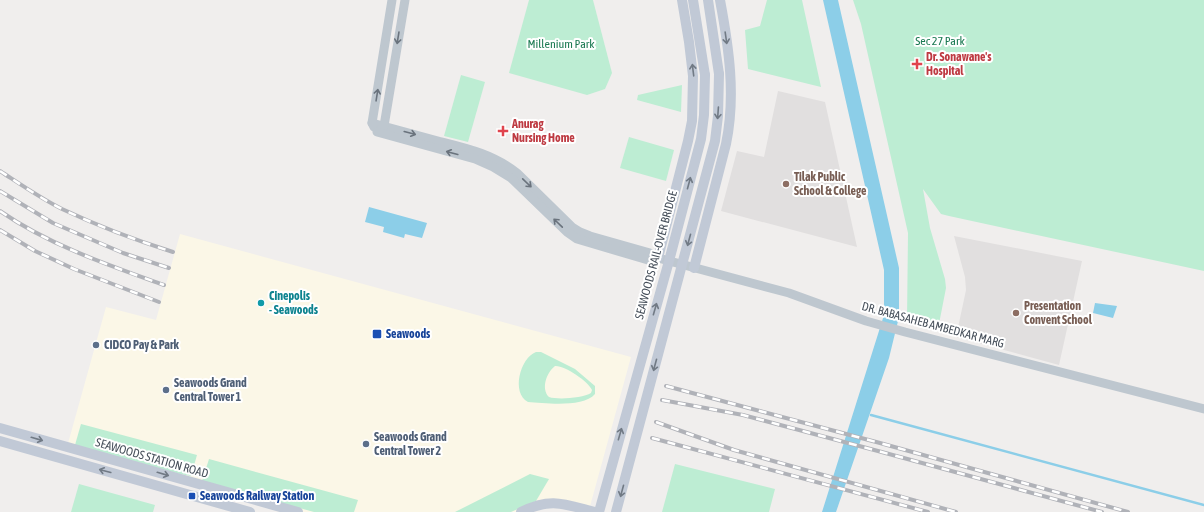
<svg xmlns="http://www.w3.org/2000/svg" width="1204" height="512" font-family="'Asap Condensed',sans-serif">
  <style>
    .commercial { fill: #fbf7e7 }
    .education { fill: #e1dfdf }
    .green { fill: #bdedd3; fill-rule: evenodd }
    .water { fill: #8ccee8 }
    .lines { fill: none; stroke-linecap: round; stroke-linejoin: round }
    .stream { stroke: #8ccee8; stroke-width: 2.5 }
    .tertiary { stroke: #bec7cf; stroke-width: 9 }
    .secondary { stroke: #c1c9d6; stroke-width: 10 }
    .rail-casing { stroke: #b0b2b8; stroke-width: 4 }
    .rail { stroke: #fff; stroke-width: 2.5; stroke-dasharray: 8; stroke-linecap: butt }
    .secondary-bridge { stroke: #c1c9d6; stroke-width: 10 }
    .oneway { stroke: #6a737d }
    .oneway2 { stroke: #717a85 }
    .health-dot { fill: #e0444e; stroke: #fff; stroke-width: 1.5 }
    .education-dot { fill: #8d6e63; stroke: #fff; stroke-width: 1.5 }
    .culture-dot { fill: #0f9aa8; stroke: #fff; stroke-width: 1.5 }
    .transit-dot { fill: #1a4fb4; stroke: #fff; stroke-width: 1.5 }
    .service-dot { fill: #5c6f8a; stroke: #fff; stroke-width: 1.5 }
    .labels { text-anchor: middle; stroke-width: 4; stroke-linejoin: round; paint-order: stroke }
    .park-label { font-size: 12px; fill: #1a7951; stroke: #fff }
    .health-label { font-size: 12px; font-weight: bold; fill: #be3a42; stroke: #fff; text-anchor: start }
    .education-label { font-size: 12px; font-weight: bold; fill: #785e54; stroke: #fff; text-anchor: start }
    .street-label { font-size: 12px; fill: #464f5a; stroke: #fff }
    .culture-label { font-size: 12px; font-weight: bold; fill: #0d838f; stroke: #fff; text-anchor: start }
    .transit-label { font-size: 12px; font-weight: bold; fill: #164399; stroke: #fff; text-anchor: start }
    .service-label { font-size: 12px; font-weight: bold; fill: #4e5e75; stroke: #fff; text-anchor: start }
  </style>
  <rect width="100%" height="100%" fill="#f0eeed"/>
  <path class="commercial" d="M180,234L631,357L589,510L558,503L521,512H298L67,447L106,307L156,320Z"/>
  <g class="education">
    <path d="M778,91L825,102L857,247L721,211L737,151L764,157Z"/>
    <path d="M954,236L1082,261L1059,365L956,337L966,290L965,277Z"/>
  </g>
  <g class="green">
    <path d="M529,0H593L612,73L605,89L587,95L509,73Z"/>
    <path d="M767,0H802L821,87L748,69L745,30L760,26Z"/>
    <path d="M853,0H1204V271L949,216L941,214L923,189L930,228L945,279L946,288L938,329L907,321L908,233L861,24Z"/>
    <path d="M461,75L485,82L468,142L444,136Z"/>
    <path d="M682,85L681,112L637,100L638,95Z"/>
    <path d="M629,137L674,150L666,181L620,168Z"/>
    <path d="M536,352H541L575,369L595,386V394C583,408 545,403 528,402C511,393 520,358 536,352ZM555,366C564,365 588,381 592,390L591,393C583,398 558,400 549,397C541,389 546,373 555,366Z"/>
    <path d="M81,424L197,455L191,476L180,474L75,445Z"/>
    <path d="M209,459L358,500L354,512H314L202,481Z"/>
    <path d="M675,464L775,489L769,512H662Z"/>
    <path d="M530,474L549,479L536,501L511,512H455Z"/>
    <path d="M79,484L155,505L153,512H71Z"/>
  </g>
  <g class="water">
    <path d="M823,0H838L899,268V317L889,358L836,512H822L884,315V270Z"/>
    <path d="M369,207L427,223L422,238L405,234L404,238L383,232L384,227L365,222Z"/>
    <path d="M1095,303L1117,306L1113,318L1093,313Z"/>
  </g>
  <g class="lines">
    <path class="stream" d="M871,415L1204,505"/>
    <g class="tertiary">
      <path d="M372,123C394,129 416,135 438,141C466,148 493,154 517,173L572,227L580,232L590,236L650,253L658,258L789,293L866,321L905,332L1204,409"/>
      <path d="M374,127L372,123L392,0"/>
      <path d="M380,130L384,126L405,0"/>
      <path d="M377,132L475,159L493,167L511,178L567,232L577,239L648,260L658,258"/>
    </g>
    <g class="secondary">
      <path d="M693,0L705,75"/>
      <path d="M708,0L719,74"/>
      <path d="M658,258L688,141L692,121L693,76L689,42L682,0"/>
      <path d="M694,268L726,144C736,96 729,48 720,0"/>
      <path d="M0,428L298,512"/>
      <path d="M0,441L250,512"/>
      <path d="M521,512C551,497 564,504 595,512"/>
    </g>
    <g class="rail-casing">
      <g id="rail">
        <path d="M0,171C20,184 40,198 62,209C98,226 135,240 173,252"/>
        <path d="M0,191L53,223L123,253L169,268"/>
        <path d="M0,211C49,245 108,265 164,285"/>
        <path d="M0,230L35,251L74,269L159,302"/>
        <path d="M666,386L880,443L1128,512"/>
        <path d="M662,400L743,415L878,451L1102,512"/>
        <path d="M656,422L734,450L956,512"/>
        <path d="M652,438L928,512"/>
      </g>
    </g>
    <use href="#rail" class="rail"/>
    <g class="secondary-bridge">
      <path d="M599,512L669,261L701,139L704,115L705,75"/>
      <path d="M616,512L715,141L718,116L719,74"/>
    </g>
  </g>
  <defs><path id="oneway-shaft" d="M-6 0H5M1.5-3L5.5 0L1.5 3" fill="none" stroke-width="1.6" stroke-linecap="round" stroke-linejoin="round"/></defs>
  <g class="oneway">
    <use href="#oneway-shaft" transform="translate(398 38) rotate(99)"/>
    <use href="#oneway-shaft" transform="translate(377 95) rotate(-81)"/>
    <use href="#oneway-shaft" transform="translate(410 133) rotate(15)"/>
    <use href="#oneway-shaft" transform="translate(452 153) rotate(-165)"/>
    <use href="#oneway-shaft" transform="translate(527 183) rotate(44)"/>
    <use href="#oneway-shaft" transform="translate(558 223) rotate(-136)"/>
  </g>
  <g class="oneway2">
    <use href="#oneway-shaft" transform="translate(726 38) rotate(82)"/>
    <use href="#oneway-shaft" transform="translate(693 70) rotate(-97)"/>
    <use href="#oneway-shaft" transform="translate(718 113) rotate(94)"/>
    <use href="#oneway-shaft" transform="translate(689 183) rotate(-75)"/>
    <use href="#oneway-shaft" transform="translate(689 240) rotate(105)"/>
    <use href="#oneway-shaft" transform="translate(655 309) rotate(-74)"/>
    <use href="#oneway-shaft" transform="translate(655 365) rotate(105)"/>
    <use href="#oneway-shaft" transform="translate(620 434) rotate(-74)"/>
    <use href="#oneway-shaft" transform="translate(37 439) rotate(16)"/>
    <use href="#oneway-shaft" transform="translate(105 471) rotate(-165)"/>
    <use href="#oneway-shaft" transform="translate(163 474) rotate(16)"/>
    <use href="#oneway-shaft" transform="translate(622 491) rotate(105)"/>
  </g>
  <g class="health-dot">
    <path d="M915 58h4v4h4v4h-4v4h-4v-4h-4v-4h4z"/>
    <path d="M501 125h4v4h4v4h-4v4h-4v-4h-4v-4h4z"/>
  </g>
  <g class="education-dot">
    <circle cx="786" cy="184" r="4"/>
    <circle cx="1016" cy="313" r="4"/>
  </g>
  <circle class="culture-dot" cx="261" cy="303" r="4"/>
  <g class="transit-dot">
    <rect x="372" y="329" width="10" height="10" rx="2"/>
    <rect x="188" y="492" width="8" height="8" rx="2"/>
  </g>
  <g class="service-dot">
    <circle cx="96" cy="345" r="4"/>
    <circle cx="166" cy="390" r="4"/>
    <circle cx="366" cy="444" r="4"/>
  </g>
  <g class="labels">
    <g class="park-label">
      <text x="940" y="45">Sec 27 Park</text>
      <text x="561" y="48">Millenium Park</text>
    </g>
    <g class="health-label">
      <text x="926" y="61">Dr. Sonawane's<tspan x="926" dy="14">Hospital</tspan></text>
      <text x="512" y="128">Anurag<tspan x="512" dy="14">Nursing Home</tspan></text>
    </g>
    <g class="education-label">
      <text x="794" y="181">Tilak Public<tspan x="794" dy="14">School &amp; College</tspan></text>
      <text x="1024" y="310">Presentation<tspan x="1024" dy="14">Convent School</tspan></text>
    </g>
    <g class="street-label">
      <text transform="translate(656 255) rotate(-75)" y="4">SEAWOODS RAIL-OVER BRIDGE</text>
      <text transform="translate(933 325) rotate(15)" y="4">DR. BABASAHEB AMBEDKAR MARG</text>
      <text transform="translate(152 458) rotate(16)" y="4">SEAWOODS STATION ROAD</text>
    </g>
    <g class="culture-label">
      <text x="269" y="300">Cinepolis<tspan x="269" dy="14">- Seawoods</tspan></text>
    </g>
    <g class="transit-label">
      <text x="386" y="338">Seawoods</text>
      <text x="200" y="500">Seawoods Railway Station</text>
    </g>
    <g class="service-label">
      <text x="104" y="349">CIDCO Pay &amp; Park</text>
      <text x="174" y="387">Seawoods Grand<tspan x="174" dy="14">Central Tower 1</tspan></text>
      <text x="374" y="441">Seawoods Grand<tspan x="374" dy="14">Central Tower 2</tspan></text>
    </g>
  </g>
</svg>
